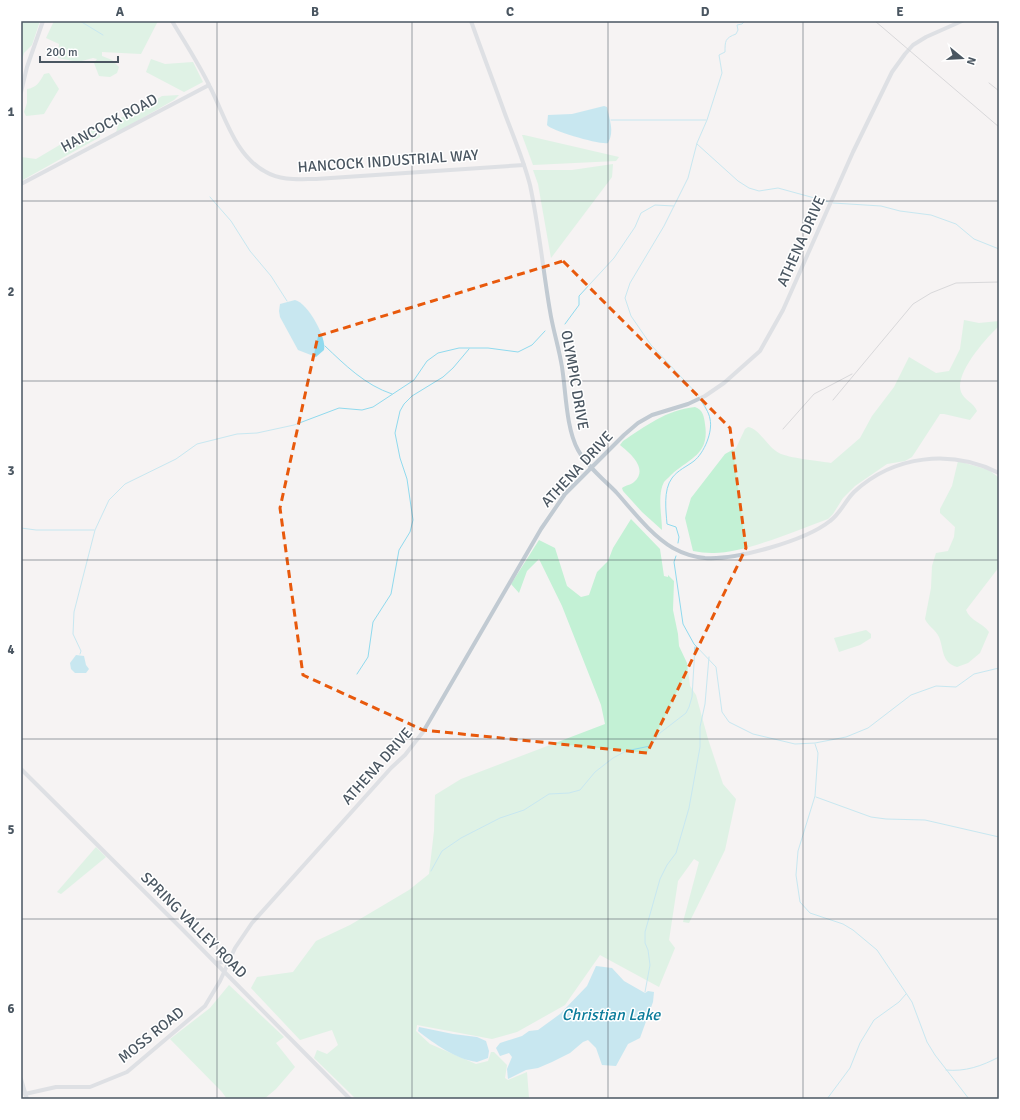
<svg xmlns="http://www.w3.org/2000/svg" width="1020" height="1120" font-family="Signika,sans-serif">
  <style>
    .green { fill: #c3f1d5 }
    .water { fill: #90daee }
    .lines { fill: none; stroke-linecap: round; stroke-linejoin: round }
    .stream { stroke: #90daee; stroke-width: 1 }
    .minor { stroke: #c1cad2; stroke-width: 4 }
    .rail { stroke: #b5b8bd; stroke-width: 1 }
    .marked { fill: none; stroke: #e8590c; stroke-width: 3; stroke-dasharray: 8 5; stroke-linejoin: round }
    .grid { fill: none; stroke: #4a5661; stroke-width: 1; stroke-opacity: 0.55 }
    .labels { text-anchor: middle; stroke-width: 3; stroke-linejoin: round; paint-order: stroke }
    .street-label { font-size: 15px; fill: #4a5661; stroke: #fff }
    .water-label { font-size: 16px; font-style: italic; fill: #0c7c9b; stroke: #fff }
    .neatline { fill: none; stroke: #4a5661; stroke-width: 1.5 }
    .grid-label { font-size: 13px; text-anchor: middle; font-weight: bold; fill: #4a5661 }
  </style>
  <rect width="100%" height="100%" fill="#f5f3f3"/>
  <g class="green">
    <path d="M21,21H40L32,45L24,53L21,64Z"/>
    <path d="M54,21H158L141,54L102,52V56L112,60L119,67L117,73L110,77L99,76L94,63L97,59L93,58L78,62L58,58L59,44L46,38Z"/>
    <path d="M151,59L165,64L193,62L203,82L184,92L146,72Z"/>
    <path d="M49,73L59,89L44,114L26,116L24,112L27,103V89C36,88 40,82 44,74Z"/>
    <path d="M179,95L174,100L116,133L120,118L142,109L162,96Z"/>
    <path d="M100,127V137L21,181V157L36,159L63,143Z"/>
    <path d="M522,135H524L619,157L616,161L533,165Z"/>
    <path d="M613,164L612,177L551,258L538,184L533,170H572Z"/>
    <path d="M964,320L979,323L999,321V326C986,338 954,374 961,392C964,400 974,403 977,411L970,420L944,414H940L912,457L905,461L887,464L855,486L843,498L833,514L828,519C798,530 742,554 712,553C706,553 699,552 693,551L685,518L691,498L725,454L736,448L745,429L748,427C760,429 767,447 779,453C788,458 819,461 831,463L860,438L872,416L894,387L909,357L936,373L949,371L960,349Z"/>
    <path d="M695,407C703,410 704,416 705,424C710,455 689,458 671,475C669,477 666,480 664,482C657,495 662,516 662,530L642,512L623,491L622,488C626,485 631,485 634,482C649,469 630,453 620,445L623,441C646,426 666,410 695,407Z"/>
    <path d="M958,461L989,470L999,478V567L966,610C970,621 983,623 989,632L980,653L968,663L957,667C941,662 944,649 939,637C936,630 928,626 925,619L931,588L932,566L936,553L948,551L954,537L955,527L940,513V509L952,486Z"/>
    <path d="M631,519L660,549L664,576L668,577V575L674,581L673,610L678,634L679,646L687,663L690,686L696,695L708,739L723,784L736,799L725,850L689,923L683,922L699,862L694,859L678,881L669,940L675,948L659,987L600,955L565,1005L517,1032L492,1039L417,1025L416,1031L430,1044L476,1064L488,1061L491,1052H494L507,1065L505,1078L508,1080L527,1072L529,1098L356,1099L314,1058L317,1050L327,1054L338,1045L332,1030L300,1040L251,988L257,977L293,972L316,941L350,925L409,890L429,874L434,831L435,795L461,779L605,724L601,705L562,606L539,559L527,571L519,593L511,584L539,540L555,548L567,586L581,597L589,595L597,572L608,561L613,548Z"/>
    <path d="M866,630L871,634V638L860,645L839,652L834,638Z"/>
    <path d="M96,847L106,857L61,894L57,892Z"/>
    <path d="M229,985L284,1037L276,1043L295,1067L276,1089L264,1099H227L222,1092L170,1039L210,1008Z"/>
  </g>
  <g class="water">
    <path d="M604,106L607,107C609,119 615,131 608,143C600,145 552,131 547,125L548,115L572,114Z"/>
    <path d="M295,300C308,303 327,338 324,350L316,357L298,350L280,317L279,311L280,304Z"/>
    <path d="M76,655L84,656L86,665L89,669L86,673H75L71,669L70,663Z"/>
    <path d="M596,966L612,968L624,981L645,993L648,991L654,992L653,1002L640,1038L628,1044L616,1066L602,1065L596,1048L588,1040L583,1042L570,1053L552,1062L538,1068L526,1070L508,1079L507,1069L512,1057L509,1053L500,1056L496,1048L500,1043L522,1036L529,1031L538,1030L560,1014L587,986Z"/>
    <path d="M419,1027L453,1034L477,1037L486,1041L489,1051L488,1058L477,1062C455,1059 435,1044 418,1031Z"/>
  </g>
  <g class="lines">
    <g class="stream">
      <path d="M80,21L103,35"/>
      <path d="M611,120H706"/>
      <path d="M697,144L738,181L749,188L759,191L778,188L829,202"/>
      <path d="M210,197L231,221L250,251L271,276L287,301"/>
      <path d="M833,203L881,206L900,211L931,215L956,224L974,239L999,249"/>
      <path d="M565,324L579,305V296L614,258L635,227L641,213L655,205L674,206"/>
      <path d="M325,346C345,365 365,385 392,394"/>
      <path d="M699,396L651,345L631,316L625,298L630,283L664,226L688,178L697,143L707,120L722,73L719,55L725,52C725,41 725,38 736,34L738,30L737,25L742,24L745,21"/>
      <path d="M21,528L36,530H94"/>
      <path d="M678,543L679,537L676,527L667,524C666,511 663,490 672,478C678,470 686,467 694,461C704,453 713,432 710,419C709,412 704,406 701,400"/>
      <path d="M676,556L674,562L683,624L694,644L716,667L722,712L729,722L753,734L795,744L815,743L846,737L868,728L911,695L936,686L956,687L974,674L999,668"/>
      <path d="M80,654L81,651L73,634L74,612L95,530L109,500L125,484L176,459L197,444L237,434L257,433L294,425L339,408L362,410L373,407L414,380L427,361L438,353L459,348H488L518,352L532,345L545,331"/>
      <path d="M357,674L368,657L373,622L391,594L399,550L410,532L413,520L407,479L400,458L395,433L400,411L404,404L412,396L443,377L453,368L469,349"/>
      <path d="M815,744L818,753L815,796L798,851L796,875L800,902L810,913L843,924L853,930L877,950L912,1002L927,1042L935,1055L969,1099"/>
      <path d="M816,797L871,817L886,819L925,820L999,837"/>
      <path d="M431,871L442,851L461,838L500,818L524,810L549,794L569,793L580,790L595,772L613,758L626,751L650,746L660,733L686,713L689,707L692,697L695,647"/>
      <path d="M645,992L650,965L648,950L645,943V932L660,879L667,865L676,853L689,808L700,747V727L705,704L709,657"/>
      <path d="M946,1070C965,1072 982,1066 999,1057"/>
      <path d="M827,1099L850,1068L860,1043L874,1020L899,1002L906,994"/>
    </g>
    <g class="minor">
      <path d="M172,21C185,43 199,64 210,87C225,116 235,156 266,172C281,181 299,179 316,179L524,165"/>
      <path d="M471,21C482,52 494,83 505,114C514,138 524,161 530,185C539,227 543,270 550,311C553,330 559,348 562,367C566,392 566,428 578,450C587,466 603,479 616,492C633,511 651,535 673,548C682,553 694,557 705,558C736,560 805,541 830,521C840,514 845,501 854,492C894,455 951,449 999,473"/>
      <path d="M21,92L27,67L43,21"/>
      <path d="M21,184L209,85"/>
      <path d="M21,769L182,929L350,1099"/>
      <path d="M216,963L224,962L229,959"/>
      <path d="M21,1079L27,1099"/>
      <path d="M25,1094L56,1087H90L127,1072L205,1006L220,981L235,948L252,923L391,768L405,755L423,732L541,529L565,494L624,435L638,423L652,415L688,404L705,396L724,383L760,351L783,310L853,152L892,72L905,54L913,45L926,37L962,21"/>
    </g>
    <g class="rail">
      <path d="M875,21L999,127"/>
      <path d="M989,83L999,91"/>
      <path d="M833,400L913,304L931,293L956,283L999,282"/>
      <path d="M783,429L814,394L852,374"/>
    </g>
  </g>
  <path d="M0 0H1020V1120H0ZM563,261L730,428L746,548L647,753L423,730L303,675L280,508L318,336Z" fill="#f5f3f3" fill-opacity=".55" fill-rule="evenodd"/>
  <path class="marked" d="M563,261L730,428L746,548L647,753L423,730L303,675L280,508L318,336Z"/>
  <path class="grid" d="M217,21V1099M412,21V1099M608,21V1099M803,21V1099M21,201H999M21,381H999M21,560H999M21,739H999M21,919H999"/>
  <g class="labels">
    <g class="street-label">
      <text transform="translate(109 123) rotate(-28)" y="5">HANCOCK ROAD</text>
      <text transform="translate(388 161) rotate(-4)" y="5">HANCOCK INDUSTRIAL WAY</text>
      <text transform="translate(801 241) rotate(-66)" y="5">ATHENA DRIVE</text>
      <text transform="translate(575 380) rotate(80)" y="5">OLYMPIC DRIVE</text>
      <text transform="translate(577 469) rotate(-47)" y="5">ATHENA DRIVE</text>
      <text transform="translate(377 766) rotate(-48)" y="5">ATHENA DRIVE</text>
      <text transform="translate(194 925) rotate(45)" y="5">SPRING VALLEY ROAD</text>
      <text transform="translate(151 1035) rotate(-39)" y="5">MOSS ROAD</text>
    </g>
    <g class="water-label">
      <text x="611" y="1020">Christian Lake</text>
    </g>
  </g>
  <rect width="1020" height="1120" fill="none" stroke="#ffffff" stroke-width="44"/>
  <g transform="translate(962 58) rotate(108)" stroke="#ffffff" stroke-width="3" paint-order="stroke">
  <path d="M0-3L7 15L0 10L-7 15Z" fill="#4a5661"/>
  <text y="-6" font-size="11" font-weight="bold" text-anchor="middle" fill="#4a5661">N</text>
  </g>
  <path d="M40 56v6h78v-6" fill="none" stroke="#4a5661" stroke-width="2"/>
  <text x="46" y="56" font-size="12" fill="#4a5661" stroke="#ffffff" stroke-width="3" paint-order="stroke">200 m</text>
  <rect x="22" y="22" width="976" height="1076" class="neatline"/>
  <g class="grid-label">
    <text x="120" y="16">A</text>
    <text x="315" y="16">B</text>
    <text x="510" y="16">C</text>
    <text x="705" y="16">D</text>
    <text x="900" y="16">E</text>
    <text x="11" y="116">1</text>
    <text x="11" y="296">2</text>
    <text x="11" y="475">3</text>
    <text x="11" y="654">4</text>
    <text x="11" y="834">5</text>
    <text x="11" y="1013">6</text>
  </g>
</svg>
